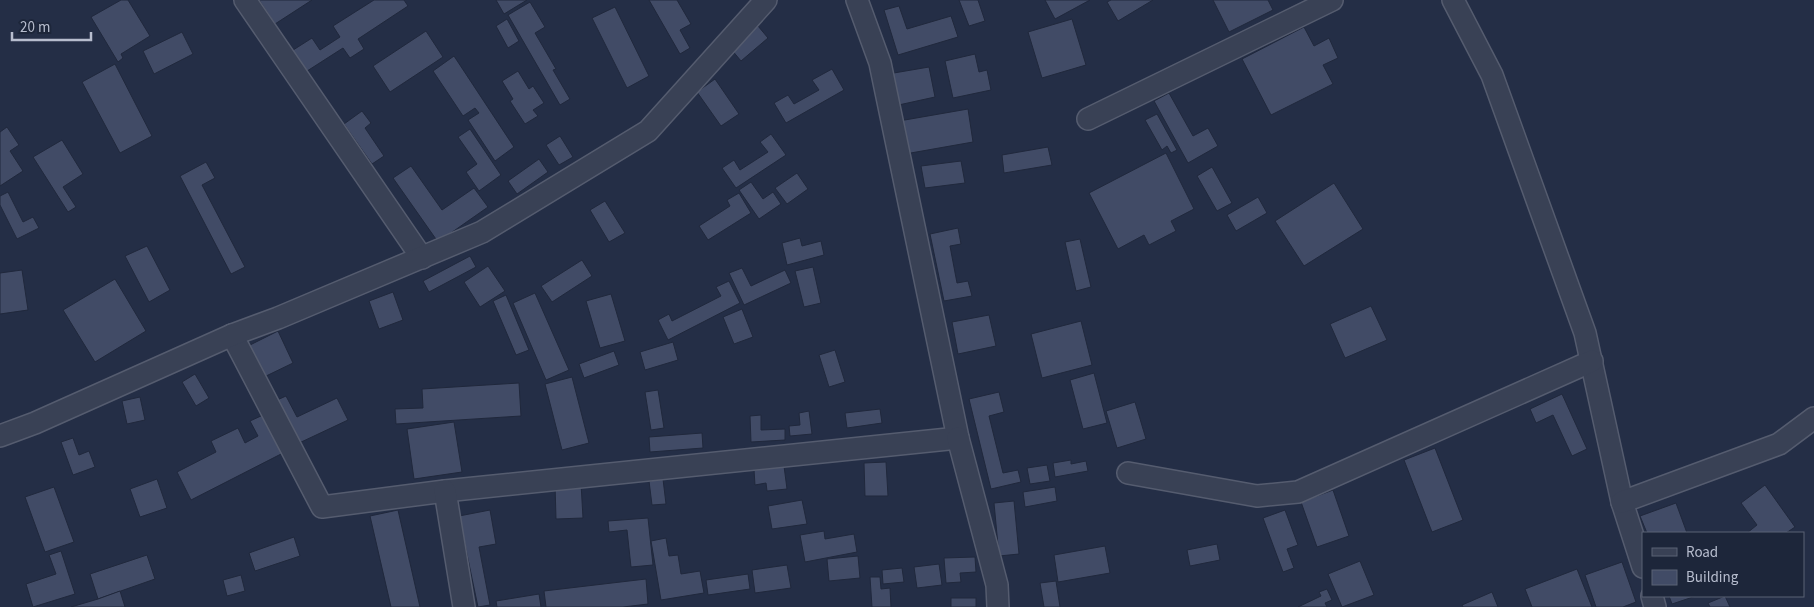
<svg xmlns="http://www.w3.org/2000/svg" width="1814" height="607" font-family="'Source Sans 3',sans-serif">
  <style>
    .building { fill: #414b66; stroke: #20283c }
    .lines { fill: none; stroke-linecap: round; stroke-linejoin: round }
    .street-casing { stroke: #555c6f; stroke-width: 24 }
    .street { stroke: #394155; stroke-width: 21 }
  </style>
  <rect width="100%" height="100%" fill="#242e46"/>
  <g class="building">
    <path d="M121,0H128L150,36L121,54L123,58L118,62L91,17Z"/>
    <path d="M259,0H312L275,24Z"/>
    <path d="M374,0H404L408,6L358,39L364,49L350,58L343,48L304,73L290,52L312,38L320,50L340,37L333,26Z"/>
    <path d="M496,0H527L504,14Z"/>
    <path d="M649,0H677L691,24L680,30L690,48L680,54Z"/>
    <path d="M959,0H978L985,21L969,26Z"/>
    <path d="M1045,0H1090L1055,19Z"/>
    <path d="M1111,0H1153L1118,21L1107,2Z"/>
    <path d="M1213,0H1268L1273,10L1229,32Z"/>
    <path d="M530,2L545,27L535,33L556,69L553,70L570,99L560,105L508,15Z"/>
    <path d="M899,6L907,29L951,16L958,37L898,55L884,10Z"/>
    <path d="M615,7L649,76L627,88L592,18Z"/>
    <path d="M507,19L519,41L508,48L496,26Z"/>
    <path d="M1072,19L1086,65L1042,78L1028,32Z"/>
    <path d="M758,26L768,38L741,61L731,49Z"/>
    <path d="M1304,27L1314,46L1329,38L1338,58L1323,65L1333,84L1271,115L1242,59Z"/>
    <path d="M426,31L443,57L390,92L373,66Z"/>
    <path d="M182,32L193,54L154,74L143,51Z"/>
    <path d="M975,54L979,72L987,70L991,90L953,98L945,61Z"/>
    <path d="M454,56L514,147L495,161L468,120L479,113L475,108L463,116L433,71Z"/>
    <path d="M115,64L152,136L120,153L82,82Z"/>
    <path d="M929,67L935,97L894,106L888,74Z"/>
    <path d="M832,69L844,90L786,123L774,103L788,95L794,104L819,90L812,80Z"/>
    <path d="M518,71L529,89L533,86L544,103L533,110L538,116L525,124L510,101L513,99L502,81Z"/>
    <path d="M715,79L739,114L721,126L697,92Z"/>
    <path d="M1169,93L1193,136L1208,128L1218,146L1188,163L1154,101Z"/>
    <path d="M968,109L973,142L905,154L899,121Z"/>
    <path d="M362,111L371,123L365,128L384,156L372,164L344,124Z"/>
    <path d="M1157,114L1177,150L1171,153L1167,146L1162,150L1145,120Z"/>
    <path d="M7,127L19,145L10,151L23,171L0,186V132Z"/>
    <path d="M470,129L501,175L479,191L466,172L477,164L458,137Z"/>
    <path d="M771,134L786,155L736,188L722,168L734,160L740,170L768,152L760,142Z"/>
    <path d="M560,136L573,157L559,165L546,145Z"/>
    <path d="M62,140L83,174L63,187L76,207L68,212L33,157Z"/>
    <path d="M1048,147L1052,165L1004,173L1002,155Z"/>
    <path d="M1166,153L1194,209L1171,221L1176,231L1149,245L1144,235L1118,249L1089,193Z"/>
    <path d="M539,159L548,172L517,194L508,181Z"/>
    <path d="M961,161L965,183L925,188L921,166Z"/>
    <path d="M206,162L215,178L202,185L245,267L231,274L180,176Z"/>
    <path d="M411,166L442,210L474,188L488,207L438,242L393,178Z"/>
    <path d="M1212,167L1232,203L1217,211L1197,176Z"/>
    <path d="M797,173L808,189L787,204L775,188Z"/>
    <path d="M751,182L763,199L773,192L781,204L759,219L739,190Z"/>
    <path d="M1334,183L1363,229L1304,266L1275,221Z"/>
    <path d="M8,192L23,222L33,217L39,228L17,239L0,205V196Z"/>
    <path d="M739,193L751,213L708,240L699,226L730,206L727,200Z"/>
    <path d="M1258,197L1267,213L1236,231L1227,215Z"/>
    <path d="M605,201L625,233L609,242L590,210Z"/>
    <path d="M958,228L961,244L950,246L957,283L968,281L972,296L944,301L930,234Z"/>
    <path d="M800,238L802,246L821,241L824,255L787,265L782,243Z"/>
    <path d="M1080,239L1091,287L1076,291L1065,242Z"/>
    <path d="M147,246L170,290L149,302L125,256Z"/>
    <path d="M470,256L476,267L429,292L423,281Z"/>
    <path d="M582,260L592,276L552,302L541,286Z"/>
    <path d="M488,266L505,291L480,307L464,282Z"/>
    <path d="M813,267L821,303L804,307L795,271Z"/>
    <path d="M742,268L751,286L785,270L791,283L744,305L729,273Z"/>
    <path d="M22,270L28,310L0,314V273Z"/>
    <path d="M115,279L146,331L95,362L63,310Z"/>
    <path d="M729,281L740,303L668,340L658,320L669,314L672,321L721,296L716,287Z"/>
    <path d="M393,292L403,320L379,329L369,301Z"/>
    <path d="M535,293L569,370L546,380L513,303Z"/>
    <path d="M611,294L625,341L600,348L586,301Z"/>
    <path d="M506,295L529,350L516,355L493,301Z"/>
    <path d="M1371,306L1387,340L1345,358L1330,324Z"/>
    <path d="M742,309L753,337L734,344L723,317Z"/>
    <path d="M989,315L996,346L958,354L952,322Z"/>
    <path d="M1081,321L1092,365L1042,378L1031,334Z"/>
    <path d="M278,331L293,363L262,378L246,347Z"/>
    <path d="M673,342L678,360L645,370L640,352Z"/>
    <path d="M835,350L845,382L829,387L819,355Z"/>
    <path d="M614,351L619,365L584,378L579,364Z"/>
    <path d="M1094,373L1107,423L1083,429L1070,380Z"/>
    <path d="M195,374L209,398L196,406L182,382Z"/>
    <path d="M572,377L589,443L562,450L545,384Z"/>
    <path d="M519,383L521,416L396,424L395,409L423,408L422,389Z"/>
    <path d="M658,390L664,428L651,430L645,392Z"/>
    <path d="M999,392L1004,412L989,416L1003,473L1018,470L1021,482L991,489L969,399Z"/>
    <path d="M1562,394L1587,449L1572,456L1553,415L1536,423L1530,409Z"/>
    <path d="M286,396L297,417L337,398L348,420L297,444L275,401Z"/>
    <path d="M140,397L145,420L127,424L122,401Z"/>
    <path d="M1135,402L1146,439L1117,448L1106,411Z"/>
    <path d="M880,409L882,423L847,428L845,413Z"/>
    <path d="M809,411L812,434L790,436L789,426L800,425L799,413Z"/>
    <path d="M263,415L283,453L191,500L177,472L216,452L211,441L238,428L245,443L258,436L250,421Z"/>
    <path d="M761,415V430L785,429V440L751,442L750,416Z"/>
    <path d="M454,422L462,472L414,479L407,429Z"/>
    <path d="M702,433L703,448L650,452L649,437Z"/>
    <path d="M73,438L79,455L89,451L95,467L73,475L61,442Z"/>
    <path d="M1435,448L1463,520L1432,532L1404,460Z"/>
    <path d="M1071,460V464L1086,461L1088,471L1055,477L1053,463Z"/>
    <path d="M886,462L888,496H865L864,463Z"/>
    <path d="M1047,465L1050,481L1030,484L1027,468Z"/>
    <path d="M784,466L787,489L767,491L766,483L755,485L754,470Z"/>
    <path d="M157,479L167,508L140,517L130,489Z"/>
    <path d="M663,479L666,504L652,505L649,481Z"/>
    <path d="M581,483L583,518L556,519L555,484Z"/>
    <path d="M1765,485L1795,527L1786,533H1747L1757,525L1741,503Z"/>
    <path d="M54,487L74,542L45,552L25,497Z"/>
    <path d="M1055,487L1057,501L1025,507L1023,492Z"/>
    <path d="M1333,490L1349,536L1317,547L1301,502Z"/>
    <path d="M802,500L807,524L772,529L768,506Z"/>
    <path d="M1014,501L1019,554L999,556L994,503Z"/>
    <path d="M1676,503L1687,533H1647L1640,516Z"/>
    <path d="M398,510L420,607H391L370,516Z"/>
    <path d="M490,510L496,544L479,547L490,605L478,607L459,516Z"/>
    <path d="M1285,510L1298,545L1287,549L1294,568L1283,572L1263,518Z"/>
    <path d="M648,518L653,565L631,567L627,530L609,532L608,521Z"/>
    <path d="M824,531L825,539L854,534L857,552L805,562L800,535Z"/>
    <path d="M294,537L300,556L255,571L249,553Z"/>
    <path d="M666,538L669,556L678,555L681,574L700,571L704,593L661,600L651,541Z"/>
    <path d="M1217,544L1220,560L1190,566L1187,550Z"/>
    <path d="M1105,546L1110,573L1058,582L1054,555Z"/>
    <path d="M61,551L75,594L33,607L26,584L56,574L49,555Z"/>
    <path d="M147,555L155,579L98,599L90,574Z"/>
    <path d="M858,556L860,578L829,581L827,559Z"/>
    <path d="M975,557L976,572L960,573L961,582L946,583L944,558Z"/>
    <path d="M1360,561L1374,595L1342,607L1328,574Z"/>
    <path d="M1622,562L1636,602L1623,607H1596L1585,575Z"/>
    <path d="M939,564L942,585L917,588L914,567Z"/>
    <path d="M787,565L791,588L755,593L752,570Z"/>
    <path d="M902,568L904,582L883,584L882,570Z"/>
    <path d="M1577,569L1592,607H1532L1525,589Z"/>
    <path d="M748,574L750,589L708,595L706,580Z"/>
    <path d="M241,575L245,591L227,596L223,580Z"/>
    <path d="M870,577H880L881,589L890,588L891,607H872Z"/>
    <path d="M646,579L648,604L623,607H546L544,591Z"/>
    <path d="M1056,581L1060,607H1044L1040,583Z"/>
    <path d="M1327,589L1332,600L1325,603L1327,607H1298L1321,596L1319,592Z"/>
    <path d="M120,591L125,607H71L98,599Z"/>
    <path d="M1492,592L1498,607H1463L1462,605Z"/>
    <path d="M539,594L541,607H497L496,601Z"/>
    <path d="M1669,596H1696L1672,604Z"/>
    <path d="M1725,596L1730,607H1710L1708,603Z"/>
    <rect x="951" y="598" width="25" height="9"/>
  </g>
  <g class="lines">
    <g class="street-casing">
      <g id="street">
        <path d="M245,0L422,258"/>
        <path d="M1453,0L1492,75L1585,333L1622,502L1643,567"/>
        <path d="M1088,119L1332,0"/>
        <path d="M232,335L322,507L445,491L958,438L880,63L857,0"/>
        <path d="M0,436L35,423L232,335L278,318L482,232L648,131L766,0"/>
        <path d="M958,438L997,585L998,607"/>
        <path d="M1128,473L1257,496L1298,492L1592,361"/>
        <path d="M445,491L464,607"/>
        <path d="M1622,502L1779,444L1814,418"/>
        <path d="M1652,596L1655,607"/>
      </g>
    </g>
    <use href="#street" class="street"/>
  </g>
  <rect x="1642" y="532" width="162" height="65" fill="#1d263a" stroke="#5b6275"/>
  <rect x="1652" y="548" width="25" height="8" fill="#394155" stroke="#5b6275"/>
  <text x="1686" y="557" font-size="15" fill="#b7bdce">Road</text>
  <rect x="1652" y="570" width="25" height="15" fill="#414b66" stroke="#5b6275"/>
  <text x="1686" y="582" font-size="15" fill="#b7bdce">Building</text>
  <path d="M12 32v8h79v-8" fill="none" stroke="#b7bdce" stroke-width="2.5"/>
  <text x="20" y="32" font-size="15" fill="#b7bdce" stroke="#1d263a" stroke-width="4" paint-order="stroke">20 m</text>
</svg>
